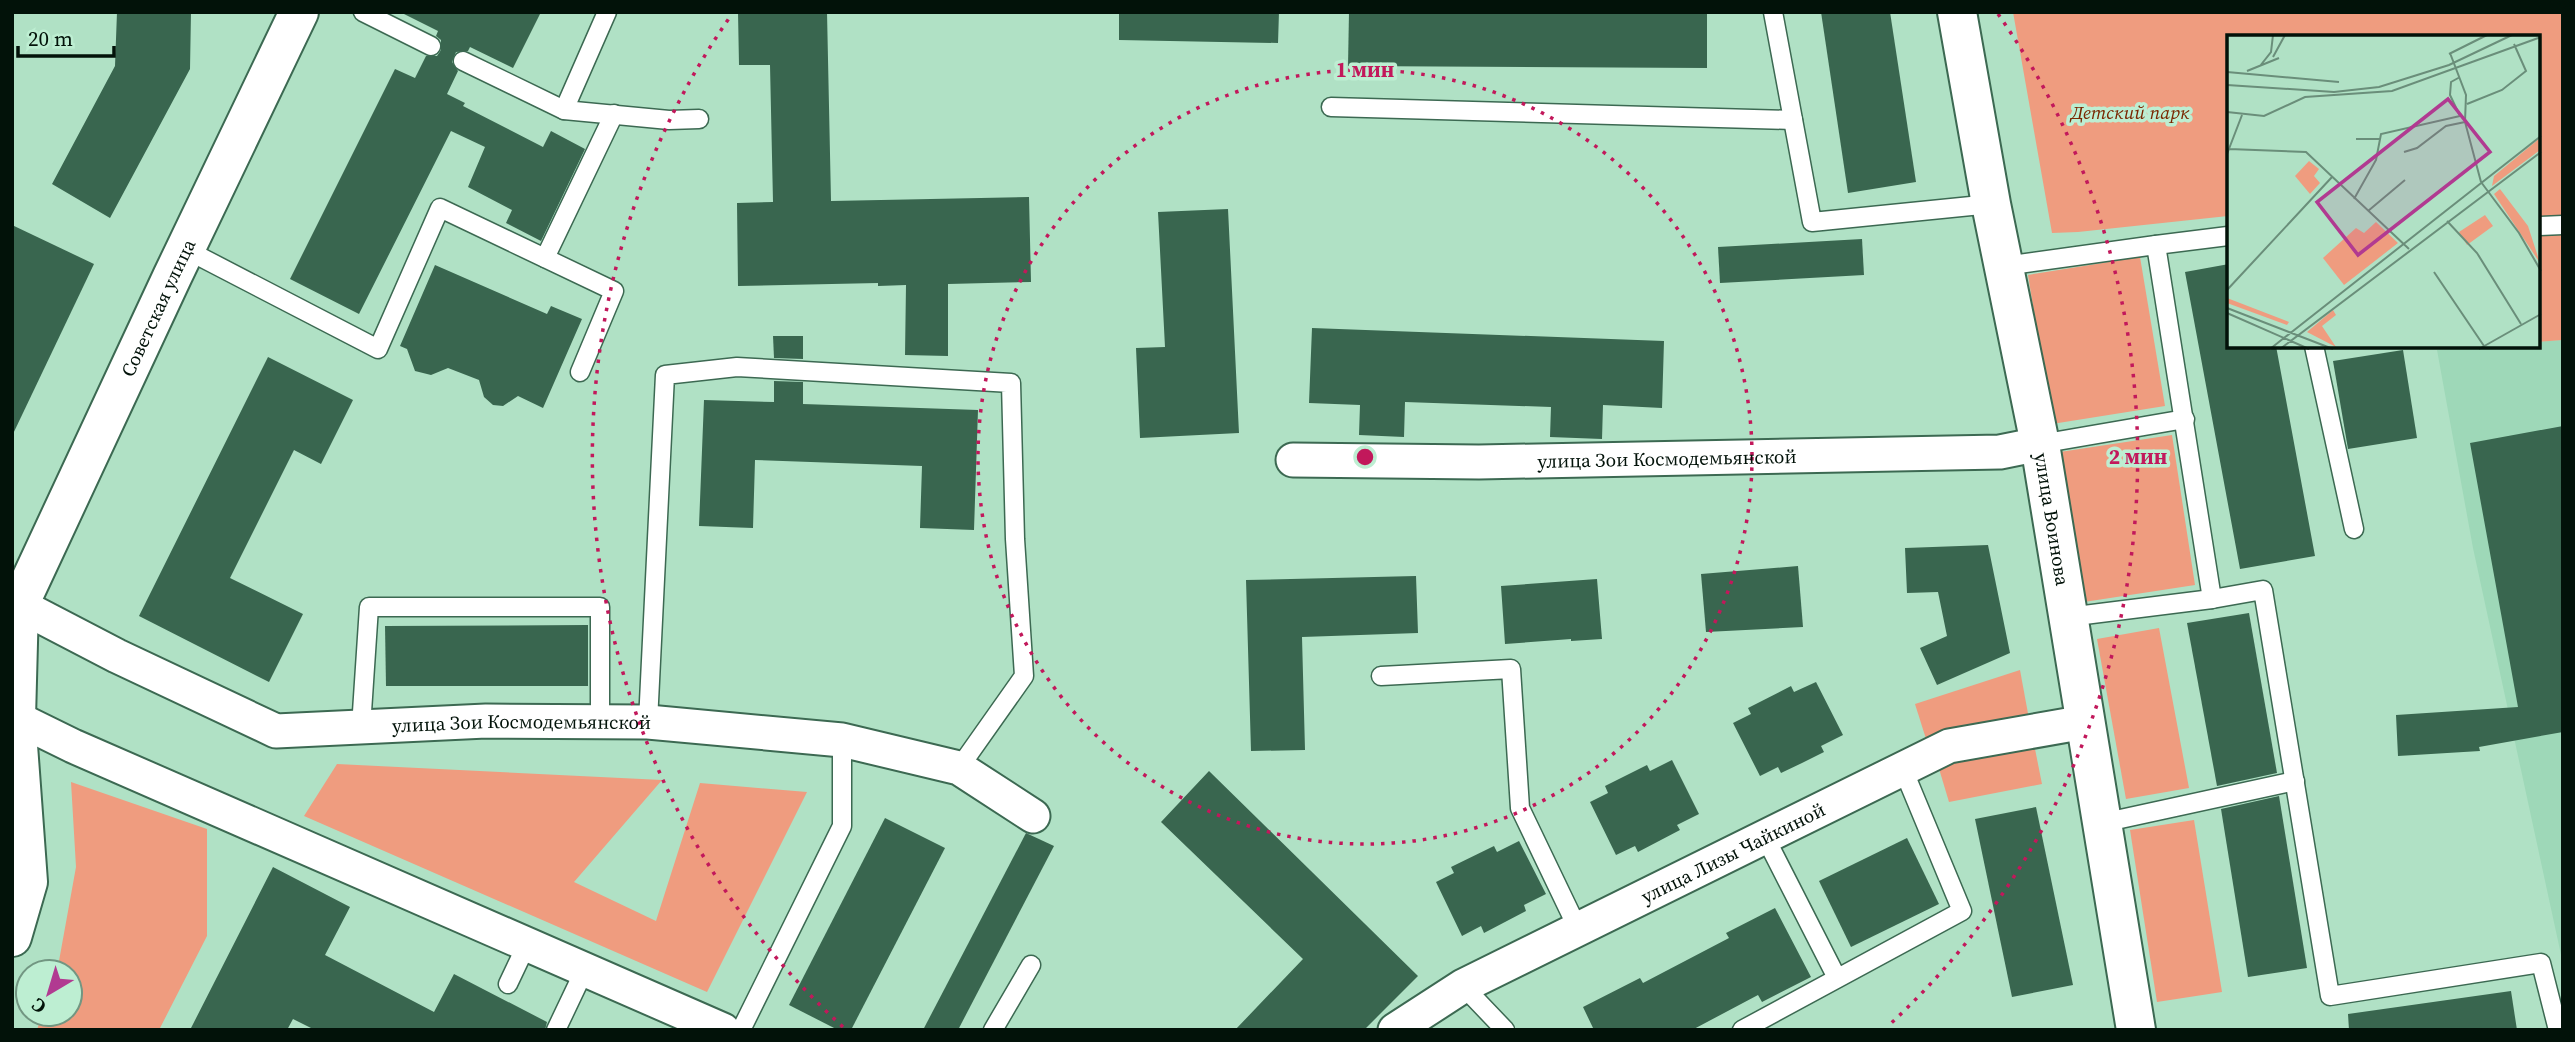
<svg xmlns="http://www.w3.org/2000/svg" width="2575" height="1042" font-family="'Source Serif 4',serif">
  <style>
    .built { fill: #9ed8b8 }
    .green { fill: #ef9c7f }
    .building { fill: #39664f }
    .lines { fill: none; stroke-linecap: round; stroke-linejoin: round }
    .lane-casing { stroke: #3c6952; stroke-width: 21 }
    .street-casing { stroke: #3c6952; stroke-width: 37 }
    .secondary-casing { stroke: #3c6952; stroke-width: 42 }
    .lane { stroke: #fff; stroke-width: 18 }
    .street { stroke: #fff; stroke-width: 33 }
    .secondary { stroke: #fff; stroke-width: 38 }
    .ring { fill: none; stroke: #c2185b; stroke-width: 3.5; stroke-dasharray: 3.5 7 }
    .labels { text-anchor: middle; stroke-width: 7; stroke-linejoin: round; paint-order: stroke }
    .park-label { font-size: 19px; font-style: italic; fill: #792600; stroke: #bdeed2 }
    .street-label { font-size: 19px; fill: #021209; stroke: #bdeed2 }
    .inset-road { fill: none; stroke: #6a8e7a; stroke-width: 2 }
    .view { fill: #b13a91; fill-opacity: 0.15; stroke: #b13a91; stroke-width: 3.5 }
    .inset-edge { fill: none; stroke: #021209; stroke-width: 3.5 }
    .centre { fill: #c2185b; stroke: #bdeed2; stroke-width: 3.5 }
    .ring-label { font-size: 21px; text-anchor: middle; font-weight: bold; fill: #c2185b; stroke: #bdeed2; stroke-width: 7; stroke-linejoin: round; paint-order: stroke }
  </style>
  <rect width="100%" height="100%" fill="#b0e1c5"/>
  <path class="built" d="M2563,340V964L2473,548L2437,350L2479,346H2538V342Z"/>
  <g class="green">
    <path d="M2013,12H2563V340L2538,342V37H2228V216L2078,232L2052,233Z"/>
    <path d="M2140,257L2165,406L2052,424L2028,275Z"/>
    <path d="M2172,435L2195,585L2084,602L2060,452Z"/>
    <path d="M2159,628L2189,788L2126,799L2097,639Z"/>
    <path d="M2020,670L2029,719L1927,742L1915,704Z"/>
    <path d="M2033,739L2042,784L1949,802L1937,762Z"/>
    <path d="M337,764L662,780L574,882L656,921L700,783L807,792L707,992L304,816Z"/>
    <path d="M71,782L207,829V936L159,1030H37L42,1014H70V972H57L76,867Z"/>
    <path d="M2194,820L2222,992L2157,1002L2130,830Z"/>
  </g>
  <g class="building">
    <path d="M117,12H191L190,69L110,218L52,184L115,66Z"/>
    <path d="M400,12H541L513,68L470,47L468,51L456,52L452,62L458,71L447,94L465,103L463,106L543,147L551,131L585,149L541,241L506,223L512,210L468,187L485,147L451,131L359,314L290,279L395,69L415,78L426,56H437L441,50V40L436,36L438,31Z"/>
    <path d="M738,12H827L831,201L1029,197L1031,282L948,284V356L905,355L906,285L878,286V283L738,286L737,203L773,202L770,65H739Z"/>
    <path d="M1119,12H1279L1278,43L1119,40Z"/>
    <path d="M1349,12H1707V68L1348,66Z"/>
    <path d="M1821,12H1890L1916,182L1848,193Z"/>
    <path d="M1228,209L1239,433L1140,438L1136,348L1165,347L1158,212Z"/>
    <path d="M12,225L94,264L12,436Z"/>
    <path d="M1862,239L1864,275L1720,283L1718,247Z"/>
    <path d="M2229,264V346H2276L2315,556L2240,569L2185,272Z"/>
    <path d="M435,265L547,314L551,306L582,319L543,408L518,396L503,406L493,405L484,397L479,380L448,368L431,375L415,371L407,349L400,346Z"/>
    <path d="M1312,328L1664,341L1662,408L1603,405L1602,439L1550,437L1551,407L1405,402L1404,437L1359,435L1360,405L1309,403Z"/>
    <path d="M773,336H803V359L774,358Z"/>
    <path d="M2403,350L2417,438L2348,449L2333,361Z"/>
    <path d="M268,357L353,400L321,464L294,450L230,578L303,614L269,682L139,616Z"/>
    <path d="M774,381L803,382V404L978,410L974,530L920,528L922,466L755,460L753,528L699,526L704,400L774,402Z"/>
    <path d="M2563,426V732L2479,747L2480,751L2398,756L2396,715L2518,707L2470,443Z"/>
    <path d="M1988,545L2010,653L1937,685L1920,648L1947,636L1938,592L1907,593L1905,548Z"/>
    <path d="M1798,566L1803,627L1706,632L1701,574Z"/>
    <path d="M1416,576L1418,633L1302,637L1305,750L1251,751L1246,580Z"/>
    <path d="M1597,579L1602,639L1571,641V639L1505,644L1501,586Z"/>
    <path d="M2249,613L2277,773L2217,786L2187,623Z"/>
    <path d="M588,625V686H386L385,626Z"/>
    <path d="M1816,682L1843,735L1821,746L1824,752L1802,763L1781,773L1778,767L1760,776L1733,723L1751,714L1748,708L1791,686L1794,692Z"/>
    <path d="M1672,760L1699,814L1677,825L1680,830L1638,852L1635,846L1616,855L1590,802L1608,793L1605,786L1647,765L1650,771Z"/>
    <path d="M1209,771L1418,976L1364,1030H1235L1303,959L1161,822Z"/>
    <path d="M2279,796L2307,968L2248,977L2221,809Z"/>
    <path d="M2036,807L2073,985L2012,997L1975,819Z"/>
    <path d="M885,818L945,848L851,1030H838L789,1005Z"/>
    <path d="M1026,833L1054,846L958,1030H923Z"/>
    <path d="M1907,838L1939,904L1851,947L1819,881Z"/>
    <path d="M1519,841L1546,894L1524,905L1526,911L1484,933L1481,926L1462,936L1436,882L1454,873L1451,867L1494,846L1497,852Z"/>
    <path d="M273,867L350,907L325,955L434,1012L454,974L547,1022L545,1030H315L293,1019L287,1030H190Z"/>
    <path d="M1775,908L1811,977L1762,1002L1758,995L1692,1030H1594L1583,1007L1640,978L1643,983L1729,938L1726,933Z"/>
    <path d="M2511,991L2517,1030H2349L2348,1014Z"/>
  </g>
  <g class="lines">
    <g class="lane-casing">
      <g id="lane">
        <path d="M363,12L431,46"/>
        <path d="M1773,12L1812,222L1991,204"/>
        <path d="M463,61L564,110L669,120L699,119"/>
        <path d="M1331,107L1793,120"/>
        <path d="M564,110L607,12"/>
        <path d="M2538,226L2563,225"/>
        <path d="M2156,245L2228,236"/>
        <path d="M185,249L378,349L440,208L614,291L580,372"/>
        <path d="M545,258L614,114"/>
        <path d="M2004,266L2156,245L2212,599"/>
        <path d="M2314,346L2354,529"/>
        <path d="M2040,444L2185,419"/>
        <path d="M2068,617L2212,599L2263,590L2330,996L2541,963L2558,1030"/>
        <path d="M1381,676L1511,669L1520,808L1578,929"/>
        <path d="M648,722L665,375L737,367L1011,383L1015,539L1024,676L959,768"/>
        <path d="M361,727L369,607H600V721"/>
        <path d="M2102,823L2295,781"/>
        <path d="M1765,837L1837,978"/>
        <path d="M508,984L527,944"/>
        <path d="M1463,986L1505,1030"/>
        <path d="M556,1030L585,969"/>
        <path d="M741,1030L842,826V740"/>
        <path d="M993,1030L1031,965"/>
        <path d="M1742,1030L1962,911L1903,769"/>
      </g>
    </g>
    <g class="street-casing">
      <g id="street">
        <path id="s1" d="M1293,460L1479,462L2000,452L2040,444"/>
        <path id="s2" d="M19,605L117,656L276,731L486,721L648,722L842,740L959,768L1033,816"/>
        <path d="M16,718L73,746L723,1030"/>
        <path id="s3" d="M1395,1030L1463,986L1949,746L2085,722"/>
      </g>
    </g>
    <g class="secondary-casing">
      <g id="secondary">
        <path id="s4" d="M1957,12L1991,204L2040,444L2136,1030"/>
        <path id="s5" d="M12,612L19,605L172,277L299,12"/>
        <path d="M12,937L28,882L16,718L19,605"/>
      </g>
    </g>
    <use href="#lane" class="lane"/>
    <use href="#street" class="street"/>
    <use href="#secondary" class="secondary"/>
  </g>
  <g class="ring">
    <circle cx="1365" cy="457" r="387"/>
    <path d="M843 1027A773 773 0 0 1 732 14M1998 14A773 773 0 0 1 1887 1027"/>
  </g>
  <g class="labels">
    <g class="park-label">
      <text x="2130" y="119">Детский парк</text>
    </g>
    <g class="street-label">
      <text dy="7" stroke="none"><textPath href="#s5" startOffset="338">Советская улица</textPath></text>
      <text dy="7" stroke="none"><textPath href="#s1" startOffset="374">улица Зои Космодемьянской</textPath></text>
      <text dy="7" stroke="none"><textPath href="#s4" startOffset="516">улица Воинова</textPath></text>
      <text dy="7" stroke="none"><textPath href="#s2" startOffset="532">улица Зои Космодемьянской</textPath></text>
      <text dy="7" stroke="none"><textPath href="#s3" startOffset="382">улица Лизы Чайкиной</textPath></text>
    </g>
  </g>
  <g transform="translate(2227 35)">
    <rect width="313" height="313" fill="#b0e1c5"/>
    <path d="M313,103V115L265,151L267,141ZM82,126L92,134L87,141L93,148L83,159L68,141ZM273,154L301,191L313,228L267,159ZM258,180L266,191L240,210L232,197ZM149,187L171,208L117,250L96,223L129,193L137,198ZM0,263L62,287L60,290L0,268ZM106,275L109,280L95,291L109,312L80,297Z" fill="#ef9c7f"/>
    <path class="inset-road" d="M223,18L239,60L238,87L254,147M222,19L260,0M46,22L58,0M33,31L44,17L46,0M20,36L52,23M0,37L112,47M233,42L224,47L223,60L233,81M0,50L107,57L152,52L222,30L285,0M240,69L275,55L299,36L287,9M0,77L37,81L78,62L165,56L314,2M129,104H153M2,114L79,117L182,214M177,117L190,113L219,91L238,87M0,119L15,80M254,147L292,198L314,236M127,164L149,125L154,99L233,81M141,176L178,145M220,186L250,218L294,289M207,237L257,311M0,255L105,142M0,273L106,314M0,278L82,314M43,314L314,101M53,314L314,117M252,314L314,279"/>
    <path class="view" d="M221,64L263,117L131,220L90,167Z"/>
    <rect width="313" height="313" class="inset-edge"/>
  </g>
  <circle cx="1365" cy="457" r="10" class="centre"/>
  <g class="ring-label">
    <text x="1365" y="77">1 мин</text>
    <text x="2138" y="464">2 мин</text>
  </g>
  <rect width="2575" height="1042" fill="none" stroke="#021209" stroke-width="28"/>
  <g transform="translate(49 993) rotate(218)"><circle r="33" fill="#bdeed2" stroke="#729682" stroke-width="2"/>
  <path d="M0-5L12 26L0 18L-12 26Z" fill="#b13a91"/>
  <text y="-10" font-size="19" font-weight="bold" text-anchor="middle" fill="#021209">С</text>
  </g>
  <path d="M18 46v10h96v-10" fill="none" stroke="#021209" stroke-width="3.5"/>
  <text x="28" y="46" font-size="21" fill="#021209" stroke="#bdeed2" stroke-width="5" paint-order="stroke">20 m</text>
</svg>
